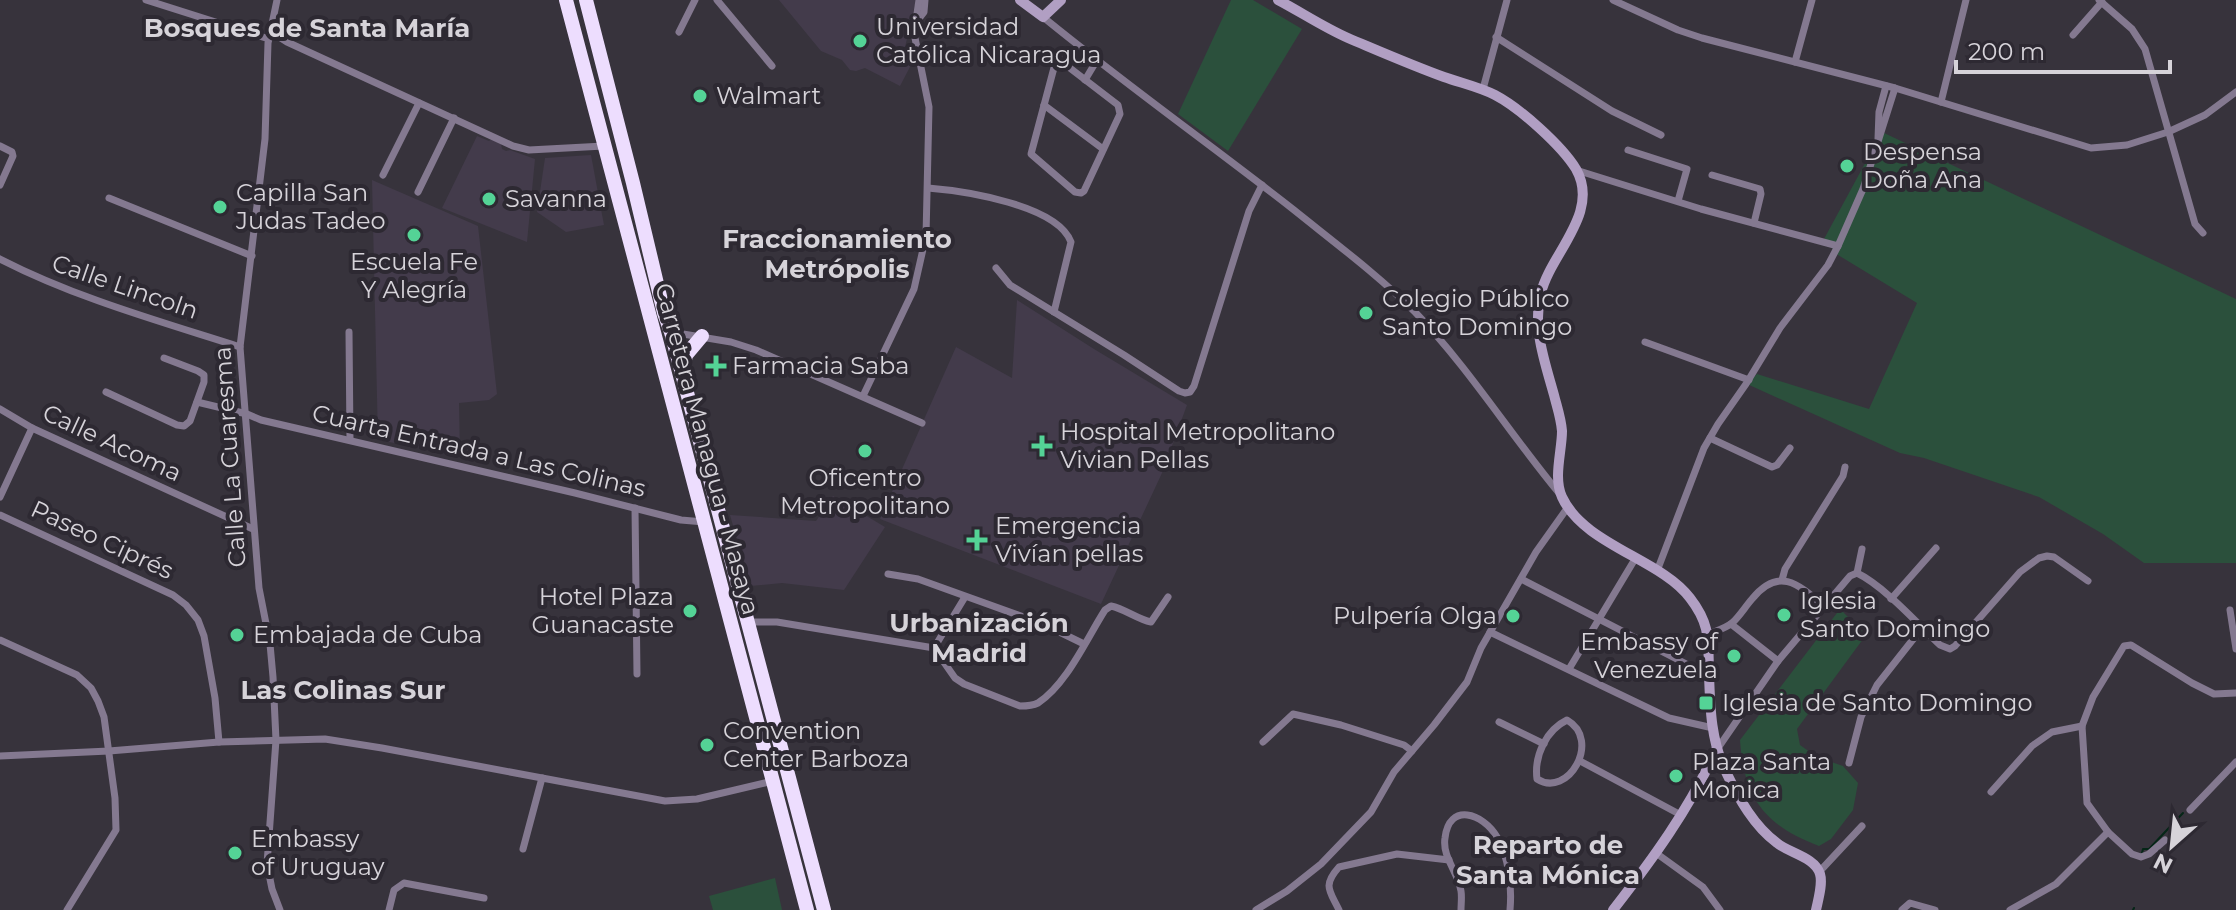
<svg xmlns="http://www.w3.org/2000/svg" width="2236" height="910" font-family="Montserrat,sans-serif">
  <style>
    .built { fill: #433b4b }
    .green { fill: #2b503c }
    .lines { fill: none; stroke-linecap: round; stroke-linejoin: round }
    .stream { stroke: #052617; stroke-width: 2 }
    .street { stroke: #847990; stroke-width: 7 }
    .secondary { stroke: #b19fc3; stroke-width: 10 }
    .highway { stroke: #edddfe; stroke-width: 14 }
    .poi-dot { fill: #54d396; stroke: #2d2932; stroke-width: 3 }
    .labels { text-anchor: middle; stroke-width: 8; stroke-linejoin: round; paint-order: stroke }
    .poi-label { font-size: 24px; fill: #d6d3d9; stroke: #2d2932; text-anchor: start }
    .street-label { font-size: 24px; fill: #d6d3d9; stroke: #2d2932 }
    .neighbourhood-label { font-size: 26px; font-weight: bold; fill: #d6d3d9; stroke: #2d2932 }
  </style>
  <rect width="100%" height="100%" fill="#37333c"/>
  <g class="built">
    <path d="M779,0H916L902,60L911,65L900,86L865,68L856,71L850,70L842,60L821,51Z"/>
    <path d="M477,136L489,141L492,139L501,144L502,149L506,151L510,150L535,159L527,242L442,208Z"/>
    <path d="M591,155L604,225L566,232L537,212L545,158Z"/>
    <path d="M372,180L478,226L497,394L489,400L459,403L460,455L378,440Z"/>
    <path d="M1017,300L1094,349L1187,405L1162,473L1101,604L880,519L956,347L1012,378Z"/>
    <path d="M833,496L885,527L844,590L782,583L750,586L730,515L816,521Z"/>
  </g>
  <g class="green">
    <path d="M1231,0H1253L1302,29L1228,151L1178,114Z"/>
    <path d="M1882,132L2236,299V563H2144L2103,534L2039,497L1924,458L1900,453L1747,384L1757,374L1869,409L1917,303L1838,255L1824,239Z"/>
    <path d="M1840,609L1866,635L1797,729L1800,745L1817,757L1843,766L1858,783L1853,810L1831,839L1819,846C1764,825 1744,798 1740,740Z"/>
    <path d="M775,878L782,910H713L709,896Z"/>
  </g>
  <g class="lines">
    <g class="stream">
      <path d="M2142,853L2143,849H2149L2183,813"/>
      <path d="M2133,910L2134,908"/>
    </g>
    <g class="street">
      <path d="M146,0L269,39"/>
      <path d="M277,0L268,43L265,139L240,347L259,588L270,644L273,677L276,740L267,864L272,889L280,910"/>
      <path d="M717,0L772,66"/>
      <path d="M1613,0L1678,30L1702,38L1895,88L2091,148L2127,145L2168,132L2205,115L2236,92"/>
      <path d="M2099,0L2132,29L2145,49L2195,224L2203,233"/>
      <path d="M1043,17C1125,84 1211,145 1294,210C1335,243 1378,275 1415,312C1469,368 1510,434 1559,493"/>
      <path d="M917,21L924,12L925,0"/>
      <path d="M270,31L287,42L513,146L529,150L604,146"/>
      <path d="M679,32L695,0"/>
      <path d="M2073,35L2102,2"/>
      <path d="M1496,37L1612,111L1661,135"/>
      <path d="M1058,62H1062L1118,105L1120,114L1084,191L1081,193L1075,192L1031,154L1055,64Z"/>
      <path d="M1795,62L1812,0"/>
      <path d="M1085,80L1097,60"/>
      <path d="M1483,89L1507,0"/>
      <path d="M1941,102L1966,0"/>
      <path d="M1044,105L1103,149"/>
      <path d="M1878,139L1879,112L1886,86"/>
      <path d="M0,146L12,152L13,156L0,185"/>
      <path d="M1628,150L1687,169L1678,201"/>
      <path d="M1576,170L1701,209L1838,246"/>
      <path d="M383,175L419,103"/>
      <path d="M1712,175L1760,189L1761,194L1754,223"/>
      <path d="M928,188C965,191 1057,205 1071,242L1054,312"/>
      <path d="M418,192L454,118"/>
      <path d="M109,198L252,256"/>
      <path d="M0,259C76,298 159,321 240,347"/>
      <path d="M996,268L1010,285L1124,355L1179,391L1185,393L1190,392L1194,386L1249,211L1262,185"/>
      <path d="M349,332L350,440"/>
      <path d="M671,332L731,342L756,350L922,423"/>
      <path d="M1645,342L1749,380"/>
      <path d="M106,392L177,425L184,426L190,421L204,382V375L198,371L164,358"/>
      <path d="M863,396L914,289L926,236L929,107L914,33L919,0"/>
      <path d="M197,402L247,414L261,420L575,493L681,520L704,522"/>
      <path d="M0,409L32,428L253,529"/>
      <path d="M1710,438L1772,467L1777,465L1790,448"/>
      <path d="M0,497L32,428"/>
      <path d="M635,508L637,674"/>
      <path d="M0,515L173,595L186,605L198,620L204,636L215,698L219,742"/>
      <path d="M1657,571L1704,448L1718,424L1746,384L1780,328L1828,265L1838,246L1863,189L1895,88"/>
      <path d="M1857,573C1884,586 1918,624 1940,645L1950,649L1955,646L2020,572L2039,558L2047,556L2054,557L2088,581"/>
      <path d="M888,574L918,579L1043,624L1084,644"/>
      <path d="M1521,579L1698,670L1709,674"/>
      <path d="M1782,580L1785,569L1843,476L1845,467"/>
      <path d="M1891,599L1936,548"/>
      <path d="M2230,610L2236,649"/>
      <path d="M749,622H777L934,648L955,678L964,684L1020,706C1027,706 1032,706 1038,703C1067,684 1087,638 1105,610L1111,606C1125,609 1137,619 1151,622L1168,597"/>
      <path d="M1731,624L1778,661"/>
      <path d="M1490,632L1669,718L1713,728"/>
      <path d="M1709,634C1716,631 1726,628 1732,623C1739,617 1745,607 1752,599C1779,566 1798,584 1825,607"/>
      <path d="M0,640L77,675L91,688L98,701L104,717L115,798L116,830L67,910"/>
      <path d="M934,648L965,597"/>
      <path d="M1569,669L1635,559"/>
      <path d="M1567,720C1602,740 1568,799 1537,779C1534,756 1546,730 1567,720Z"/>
      <path d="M1499,722L1544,744"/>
      <path d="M1263,742L1293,714L1341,725L1404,745L1412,751"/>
      <path d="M1718,748L1778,661L1850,576L1857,573L1862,549"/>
      <path d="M0,756L109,751L219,742L325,739L382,748L665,801L697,799L773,781"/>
      <path d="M1580,761L1681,815"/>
      <path d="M1849,763L1861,717L1877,685L1922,628"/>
      <path d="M1991,792L2032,746L2052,732L2082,726"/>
      <path d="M2190,810L2236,762"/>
      <path d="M2165,840L2149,854L2141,857L2132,854L2108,832L2087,803L2082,726L2093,697L2124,646L2131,645L2192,683L2214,694L2236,693"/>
      <path d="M523,849L542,778"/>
      <path d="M1656,853L1703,887L1720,910"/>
      <path d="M1820,871L1862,826"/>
      <path d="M389,910L394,890L404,883L484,898"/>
      <path d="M1256,910L1287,891L1321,864L1371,812L1394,772L1434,725L1467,682L1481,648L1536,552L1568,507"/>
      <path d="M1339,910C1330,891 1322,886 1339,867L1397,854L1449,860"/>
      <path d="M1461,910C1461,904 1462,897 1461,891C1458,872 1442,857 1445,838C1449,802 1483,813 1497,837C1509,857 1512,887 1510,910"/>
      <path d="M1902,910L1910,903L1935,910"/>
      <path d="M2010,910L2056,884L2108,832"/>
    </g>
    <g class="secondary">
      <path d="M1020,0L1043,17L1061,0"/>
      <path d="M1278,0C1301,12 1323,27 1348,38C1379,51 1411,65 1444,77C1461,83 1479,87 1495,95C1520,108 1562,146 1576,169C1601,213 1550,254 1541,293C1532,328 1545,362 1554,395C1557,407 1561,418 1562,431C1562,451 1553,478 1562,497C1584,545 1661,559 1690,598C1711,625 1708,641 1709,673C1710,708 1711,743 1727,774C1739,799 1754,826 1777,843C1789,853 1815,857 1820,874C1823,884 1818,900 1816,910"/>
      <path d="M1613,910C1652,860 1690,808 1716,750"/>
    </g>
    <g class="highway">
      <path d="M566,0L807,910"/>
      <path d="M586,0L633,183L664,313L671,332L824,910"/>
      <path d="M683,370L686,355L702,336"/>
    </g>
  </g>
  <g class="poi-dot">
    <circle cx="860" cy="41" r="8"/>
    <circle cx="700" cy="96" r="8"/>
    <circle cx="1847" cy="166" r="8"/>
    <circle cx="489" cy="199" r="8"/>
    <circle cx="220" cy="207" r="8"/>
    <circle cx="414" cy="235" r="8"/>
    <circle cx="1366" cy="313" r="8"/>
    <path d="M712 354h8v8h8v8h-8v8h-8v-8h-8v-8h8z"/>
    <path d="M1038 434h8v8h8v8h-8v8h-8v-8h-8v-8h8z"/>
    <circle cx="865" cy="451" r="8"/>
    <path d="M973 528h8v8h8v8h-8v8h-8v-8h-8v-8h8z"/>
    <circle cx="690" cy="611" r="8"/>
    <circle cx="1784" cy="615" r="8"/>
    <circle cx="1513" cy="616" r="8"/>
    <circle cx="237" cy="635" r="8"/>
    <circle cx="1734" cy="656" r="8"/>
    <rect x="1698" y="695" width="16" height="16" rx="4"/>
    <circle cx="707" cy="745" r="8"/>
    <circle cx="1676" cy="776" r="8"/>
    <circle cx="235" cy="853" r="8"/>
  </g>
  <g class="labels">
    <g class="poi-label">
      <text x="876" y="35">Universidad<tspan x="876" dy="28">Católica Nicaragua</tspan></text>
      <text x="716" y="104">Walmart</text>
      <text x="1863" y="160">Despensa<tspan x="1863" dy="28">Doña Ana</tspan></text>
      <text x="236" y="201">Capilla San<tspan x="236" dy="28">Judas Tadeo</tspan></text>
      <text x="505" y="207">Savanna</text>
      <text x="414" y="270" text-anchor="middle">Escuela Fe<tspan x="414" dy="28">Y Alegría</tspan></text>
      <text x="1382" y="307">Colegio Público<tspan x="1382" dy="28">Santo Domingo</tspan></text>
      <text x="732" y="374">Farmacia Saba</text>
      <text x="1060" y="440">Hospital Metropolitano<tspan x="1060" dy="28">Vivian Pellas</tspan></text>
      <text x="865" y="486" text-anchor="middle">Oficentro<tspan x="865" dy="28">Metropolitano</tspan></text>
      <text x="995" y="534">Emergencia<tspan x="995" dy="28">Vivían pellas</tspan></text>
      <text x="674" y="605" text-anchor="end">Hotel Plaza<tspan x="674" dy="28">Guanacaste</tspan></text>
      <text x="1800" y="609">Iglesia<tspan x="1800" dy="28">Santo Domingo</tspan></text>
      <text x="1497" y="624" text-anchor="end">Pulpería Olga</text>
      <text x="253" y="643">Embajada de Cuba</text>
      <text x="1718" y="650" text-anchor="end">Embassy of<tspan x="1718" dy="28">Venezuela</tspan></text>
      <text x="1722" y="711">Iglesia de Santo Domingo</text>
      <text x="723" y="739">Convention<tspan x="723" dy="28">Center Barboza</tspan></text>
      <text x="1692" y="770">Plaza Santa<tspan x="1692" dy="28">Monica</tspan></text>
      <text x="251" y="847">Embassy<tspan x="251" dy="28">of Uruguay</tspan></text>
    </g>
    <g class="street-label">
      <text transform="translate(125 287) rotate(19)" y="8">Calle Lincoln</text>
      <text transform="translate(112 443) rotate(25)" y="8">Calle Acoma</text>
      <text transform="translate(707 449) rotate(75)" y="8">Carretera Managua - Masaya</text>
      <text transform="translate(479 451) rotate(13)" y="8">Cuarta Entrada a Las Colinas</text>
      <text transform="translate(230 457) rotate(-94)" y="8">Calle La Cuaresma</text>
      <text transform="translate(102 540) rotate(25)" y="8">Paseo Ciprés</text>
    </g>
    <g class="neighbourhood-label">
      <text x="307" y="37">Bosques de Santa María</text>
      <text x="837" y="248">Fraccionamiento<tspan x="837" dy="30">Metrópolis</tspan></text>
      <text x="979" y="632">Urbanización<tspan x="979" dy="30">Madrid</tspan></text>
      <text x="343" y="699">Las Colinas Sur</text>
      <text x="1548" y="854">Reparto de<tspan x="1548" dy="30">Santa Mónica</tspan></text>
    </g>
  </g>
  <g transform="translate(2172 846) rotate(207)" stroke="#2d2932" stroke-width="6" paint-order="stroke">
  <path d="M0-6L14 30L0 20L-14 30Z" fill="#d6d3d9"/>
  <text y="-12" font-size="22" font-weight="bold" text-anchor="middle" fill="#d6d3d9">N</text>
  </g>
  <path d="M1956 60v12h214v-12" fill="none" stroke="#d6d3d9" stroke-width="4"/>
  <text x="1968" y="60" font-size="24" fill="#d6d3d9" stroke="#2d2932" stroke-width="6" paint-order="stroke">200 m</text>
</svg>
